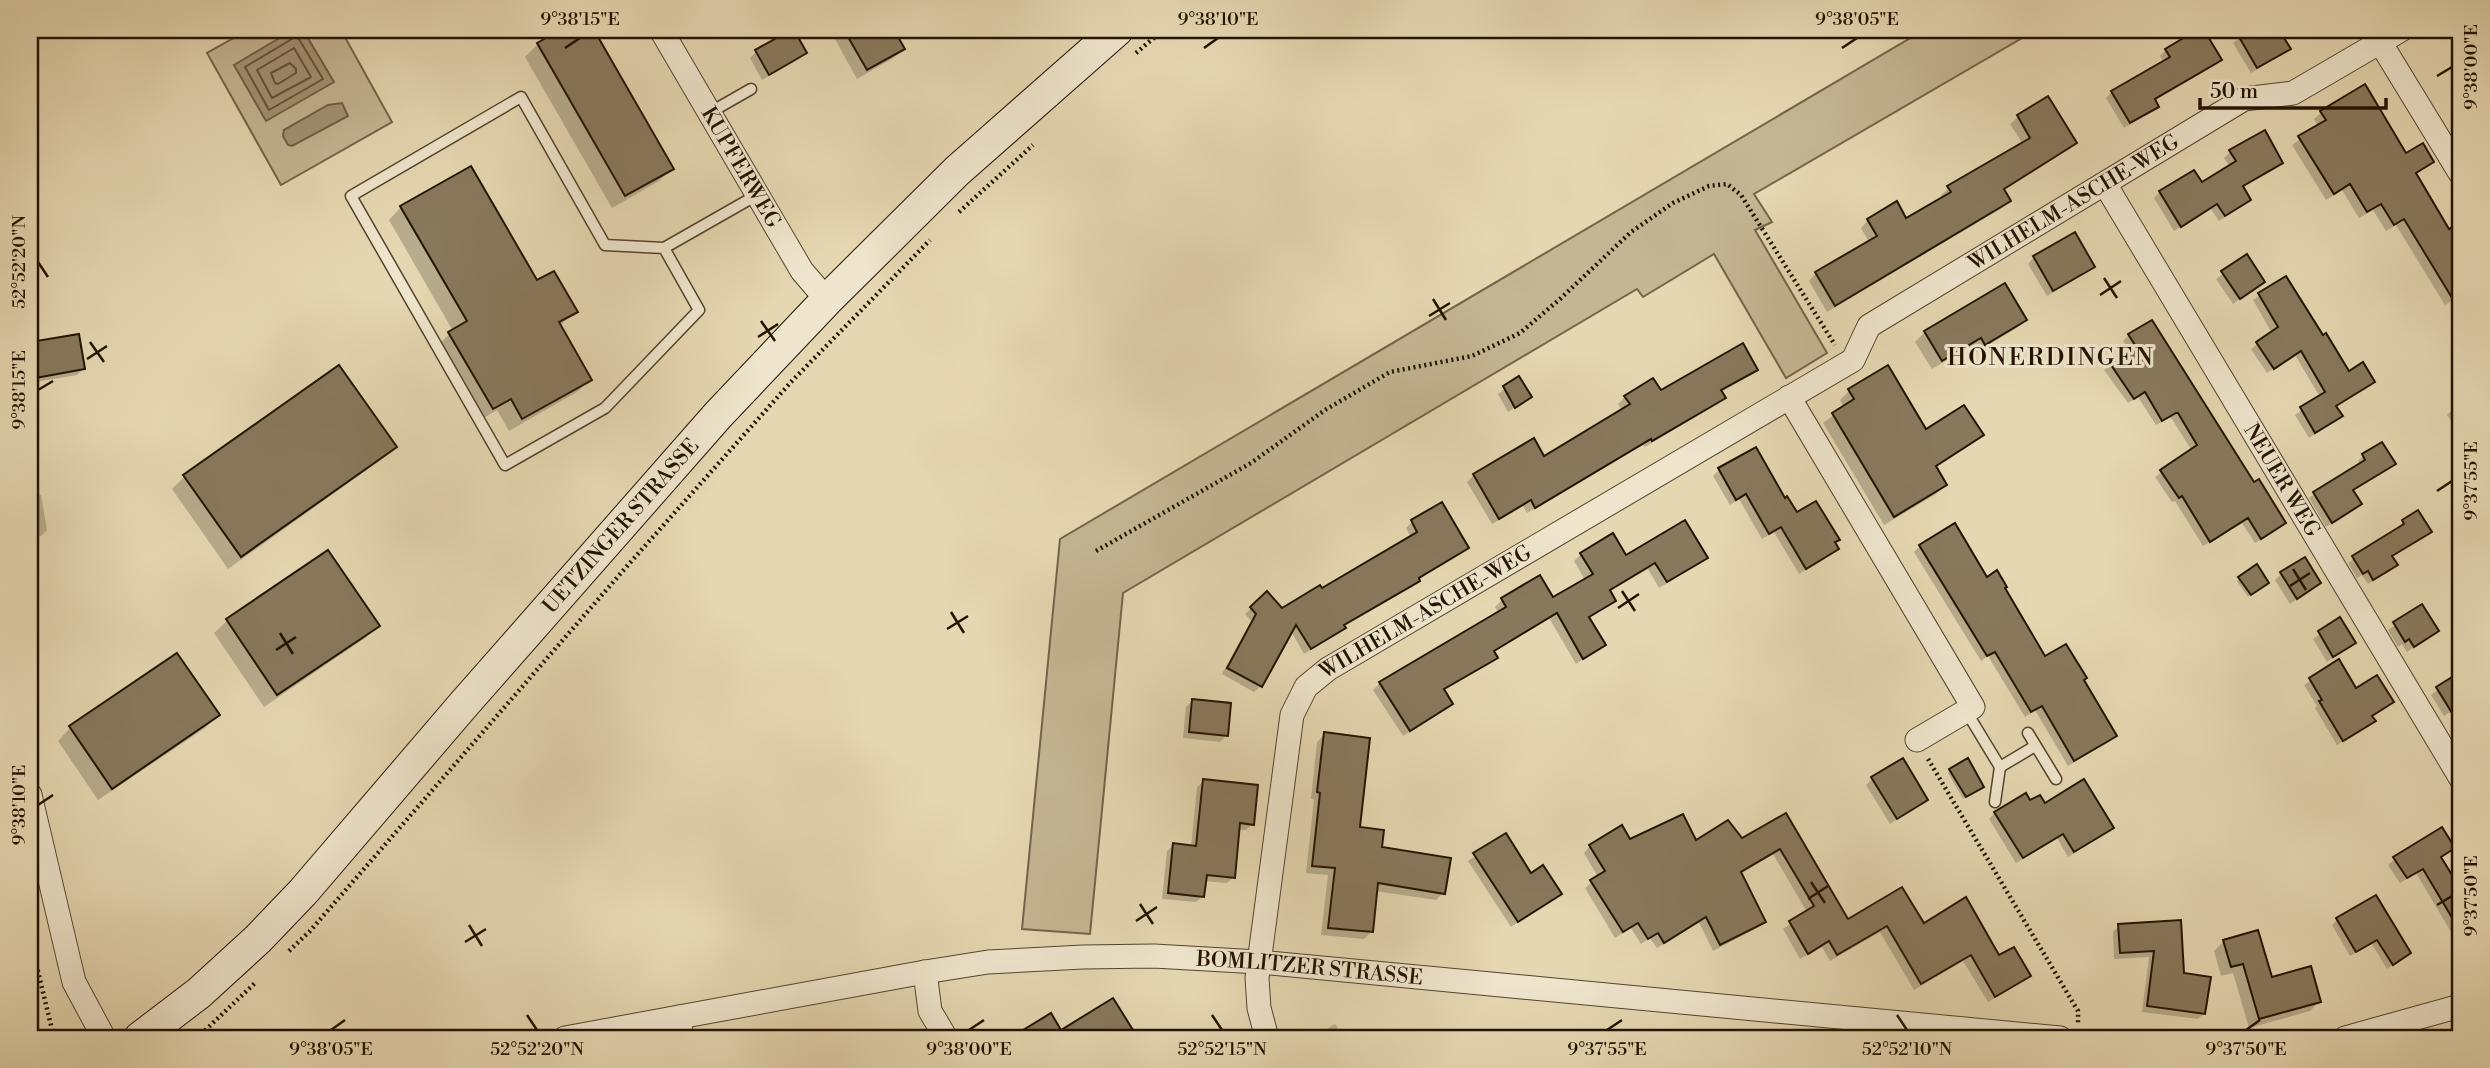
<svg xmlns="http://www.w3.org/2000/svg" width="2490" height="1068" font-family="'Libre Bodoni',serif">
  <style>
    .green { fill: #c4b693; stroke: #74644a; stroke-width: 2 }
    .water { fill: #a39475; stroke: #706046; stroke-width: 2 }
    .shadow { fill: #0003 }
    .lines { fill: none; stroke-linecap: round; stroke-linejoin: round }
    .shore { stroke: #64533a; stroke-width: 2 }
    .building { fill: #88785c; stroke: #241200; stroke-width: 2 }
    .lane-casing { stroke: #54432c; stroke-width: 13 }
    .street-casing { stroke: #54432c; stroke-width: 25 }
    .secondary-casing { stroke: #241200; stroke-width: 34 }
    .path { stroke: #241200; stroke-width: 4.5; stroke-dasharray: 2 3.5; stroke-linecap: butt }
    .lane { stroke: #eee5cc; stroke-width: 10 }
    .street { stroke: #eee5cc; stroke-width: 23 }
    .secondary { stroke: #eee5cc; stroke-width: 32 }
    .ticks { fill: none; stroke: #241200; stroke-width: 2.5 }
    .labels { text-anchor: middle; stroke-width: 6; stroke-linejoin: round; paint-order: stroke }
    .street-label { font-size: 21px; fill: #241200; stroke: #eee5cc }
    .quarter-label { font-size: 24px; letter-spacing: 2px; fill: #241200; stroke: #eee5cc }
    .neatline { fill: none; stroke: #241200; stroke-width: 2.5 }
    .ticks-label { font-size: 18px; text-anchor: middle; fill: #241200 }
  </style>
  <rect width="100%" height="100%" fill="#e5d7b1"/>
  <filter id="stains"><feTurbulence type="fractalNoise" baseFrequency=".00286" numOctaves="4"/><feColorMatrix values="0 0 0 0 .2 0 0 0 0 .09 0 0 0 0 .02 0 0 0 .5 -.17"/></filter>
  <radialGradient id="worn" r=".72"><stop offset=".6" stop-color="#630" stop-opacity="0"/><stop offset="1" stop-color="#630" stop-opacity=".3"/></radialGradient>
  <g class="green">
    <path d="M248,30H341L392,122L281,185L207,53Z"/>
    <path d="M1924,30H2036L1754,194L1772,222L1755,230L1827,353L1786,378L1714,254L1643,297L1637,289L1123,593L1090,934L1022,929L1060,539Z"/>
  </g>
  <g class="water">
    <path d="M293,30H303L334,82L266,121L234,65Z"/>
    <path d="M342,103L348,116L292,146L288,145L283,136L284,130L328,105Z"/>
  </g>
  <g class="shadow">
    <path d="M563,30H592L672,168L659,181L612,208L525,57L538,44Z"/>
    <path d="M830,30H892L903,49L893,58L857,79Z"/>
    <path d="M2201,30L2220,60L2214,66L2154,101L2157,106L2151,112L2124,128L2106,98L2112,92L2164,63L2160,56L2166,50Z"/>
    <path d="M2250,30H2277L2288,48L2282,54L2251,73L2233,43Z"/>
    <path d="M2458,30H2460V50L2452,36Z"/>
    <path d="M756,52L805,53L799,59L762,80L750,58Z"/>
    <path d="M2460,79V99L2453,86Z"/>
    <path d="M2047,99L2074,143L2067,150L2003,190L2009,201L2002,208L1827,312L1809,281L1816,273L1869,242L1861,228L1868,220H1906L1943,198L1941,195L1949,188L2023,144L2010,124L2018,117Z"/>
    <path d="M2322,112L2405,155L2432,162L2415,175L2448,231L2459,225L2460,227V317L2451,301L2445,305L2396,225L2386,231L2373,210L2359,218L2342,190L2326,200L2292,145L2318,126L2314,119Z"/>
    <path d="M2230,152L2281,163L2275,169L2242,188L2249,200L2243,206L2219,221L2211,209L2174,231L2154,198L2160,192L2201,185L2230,167L2224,158Z"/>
    <path d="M401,207L536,283L576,311L559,326L590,379L577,392L509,431L497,410L479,421L437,346L453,331L389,220Z"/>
    <path d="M2074,234L2093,267L2086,273L2047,296L2028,264L2034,257Z"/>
    <path d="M2246,257L2263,282L2233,304L2216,279Z"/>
    <path d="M2285,278L2322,338L2349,373L2373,382L2335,407L2341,416L2309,438L2295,415L2320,397L2295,355L2267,373L2251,349L2272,333L2253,300Z"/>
    <path d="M2025,320L2015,329L1975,353L1971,346L1932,369L1915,342L1925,332Z"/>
    <path d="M2129,335L2284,523L2278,529L2255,543L2242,523L2203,546L2175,501L2172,502L2155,477L2192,451L2172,419L2169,418L2156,425L2138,397L2128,403L2104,370L2130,351L2123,341Z"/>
    <path d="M78,336L83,369L77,375L30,383V344Z"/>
    <path d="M1888,368L1925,432L1981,435L1972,444L1935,468L1945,485L1936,494L1884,525L1823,423L1844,408L1840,400L1849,391Z"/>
    <path d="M1755,369L1748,376L1721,392L1724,397L1717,404L1645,447L1643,445L1527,513L1523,506L1492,524L1467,482L1474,475L1543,459L1622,411L1618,404L1625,397L1660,393Z"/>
    <path d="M1518,379L1530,397L1508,412L1498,394Z"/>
    <path d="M2460,403V427L2457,429L2447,415Z"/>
    <path d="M2382,444L2394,464L2352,491L2360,504L2326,527L2309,498L2360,465L2358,461L2363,456Z"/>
    <path d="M395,447L382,459L228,569L172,489L184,477Z"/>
    <path d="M1719,470L1784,500L1796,515L1834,543L1837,549L1799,574L1774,532L1762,539L1739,499L1730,505L1713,476Z"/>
    <path d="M41,495L47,530L41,536L30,538V497Z"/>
    <path d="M1441,505L1467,548L1461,554L1418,579L1412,587L1343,627L1337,634L1304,654L1291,631L1261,686L1254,692L1222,674L1251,621L1245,614L1251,608L1282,610L1322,590L1411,538L1406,528L1412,522Z"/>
    <path d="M2418,513L2429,532L2391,557L2395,565L2391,570L2368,584L2362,575L2357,578L2348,563L2399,529L2398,527L2403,522Z"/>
    <path d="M1920,546L2003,589L2044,659L2082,680L2115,736L2109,742L2068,766L2035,710L2025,717L1988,656L1981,661L1914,552Z"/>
    <path d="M328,552L378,625L365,638L264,707L214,633L227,621Z"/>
    <path d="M1581,554L1625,557L1706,558L1699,564L1659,588L1648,569L1609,592L1614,601L1588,619L1604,645L1576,664L1549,618L1493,652L1496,657L1489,664L1443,691L1451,703L1444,710L1403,736L1373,690L1380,683L1499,613L1495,607L1502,600L1539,578L1553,600L1585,580L1574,561Z"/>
    <path d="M2281,574L2319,583L2290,604L2275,580Z"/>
    <path d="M2240,578L2265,586L2248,597L2237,581Z"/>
    <path d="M2422,606L2437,631L2407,652L2402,644L2398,647L2388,630Z"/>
    <path d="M2340,620L2354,643L2327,662L2313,639Z"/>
    <path d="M2338,662L2355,691L2391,702L2371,717L2373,721L2368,726L2337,745L2315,708L2317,706L2304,685Z"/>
    <path d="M2460,674V706L2444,716L2431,695Z"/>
    <path d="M1192,701L1227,735L1220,742L1183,738L1186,707Z"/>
    <path d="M217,715L205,728L98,800L58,741L70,728Z"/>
    <path d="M1325,734L1358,829L1380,848L1443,893L1436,900L1375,891L1371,932L1364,939L1321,935L1328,875L1306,873L1314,799H1311L1317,742Z"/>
    <path d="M1950,770L1979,789L1963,799L1948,773Z"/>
    <path d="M1872,779L1926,800L1890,824L1866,785Z"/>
    <path d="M1204,781L1252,824L1246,830H1238L1234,877L1227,883L1204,881L1203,896L1196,902L1162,899L1167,851L1173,845L1191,847L1197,787Z"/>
    <path d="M2044,806L2111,828L2105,834L2068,857L2057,838L2016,863L1989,819L1995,813Z"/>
    <path d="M1785,815L1847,921L1923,925L1998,958L2029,975L2022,982L1988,1002L1963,961L1914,990L1880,932L1830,961L1822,947L1800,959L1783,929L1807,912L1773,854L1740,874L1764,922L1757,928L1713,951L1699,922L1657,948L1650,938L1641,944L1631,928L1615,938L1585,888L1598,877L1584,853L1590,846L1630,842L1741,840Z"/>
    <path d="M1506,835L1530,876L1560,894L1511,927L1468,861Z"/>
    <path d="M2453,848L2440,858L2460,892V947L2416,873L2400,883L2388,865L2395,859Z"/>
    <path d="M2337,920L2409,953L2387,969L2372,944L2350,956L2332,925Z"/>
    <path d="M2179,922L2182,975L2204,1013L2198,1019L2142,1012L2149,957L2114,959L2113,932L2119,926Z"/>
    <path d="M2224,941L2271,980L2320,1001L2310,1011L2249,1028L2233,973L2221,976L2214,951Z"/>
    <path d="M1335,1024L1344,1038H1312Z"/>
    <path d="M1593,1031L1621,1035V1038H1586Z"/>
    <path d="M2460,1031V1038H2450L2455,1033Z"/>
    <path d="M1160,1033L1163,1038H1152Z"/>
  </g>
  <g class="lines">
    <g class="shore">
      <path d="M297,36L323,79L269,110L245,67Z"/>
      <path d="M294,48L311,77L272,98L257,70Z"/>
      <path d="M290,63L296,69V73L278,84L275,83L271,73Z"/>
    </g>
  </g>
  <g class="building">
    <path d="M560,30H594L674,169L625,196L537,43Z"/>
    <path d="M791,30H794L807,53L769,75L755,50Z"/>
    <path d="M844,30H894L905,49L867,70Z"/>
    <path d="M2197,30H2204L2222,60L2155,99L2159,107L2130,123L2111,91L2170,57L2165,49Z"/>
    <path d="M2235,30H2279L2291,49L2257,68Z"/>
    <path d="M2365,84L2406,153L2423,143L2434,162L2416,173L2449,229L2460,222V311L2404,219L2394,225L2381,204L2367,212L2350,184L2334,194L2298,136L2326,120L2320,111Z"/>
    <path d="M2048,96L2077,143L2004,189L2011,201L1835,306L1815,272L1877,236L1867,219L1897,201L1906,218L1951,192L1947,186L2030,138L2017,115Z"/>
    <path d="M2265,130L2283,163L2243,186L2251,200L2225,216L2217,204L2181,227L2159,191L2194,170L2202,182L2236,161L2229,150Z"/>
    <path d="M471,166L537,280L554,271L578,312L559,322L592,380L522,419L511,399L493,409L448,332L467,321L400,206Z"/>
    <path d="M2075,232L2095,267L2053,291L2033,256Z"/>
    <path d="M2247,254L2265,282L2240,299L2221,271Z"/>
    <path d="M2286,276L2323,335L2326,333L2349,371L2363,362L2375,382L2336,406L2343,416L2315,433L2300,407L2325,392L2301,351L2274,369L2256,342L2278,327L2258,293Z"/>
    <path d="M2005,283L2027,320L1985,345L1981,338L1942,361L1924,331Z"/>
    <path d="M2152,320L2254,482L2259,479L2286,523L2261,539L2248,518L2210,542L2182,496L2179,498L2160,470L2197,445L2178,413H2176L2162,421L2145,392L2134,399L2109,362L2135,345L2128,334Z"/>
    <path d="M79,334L85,369L30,379V342Z"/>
    <path d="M1743,343L1758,370L1721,390L1726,398L1652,441L1651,439L1535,508L1531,500L1499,519L1473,474L1534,438L1544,456L1630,404L1624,396L1653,378L1661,390Z"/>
    <path d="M339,365L397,447L241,557L183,475Z"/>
    <path d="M1888,365L1926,429L1964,405L1984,435L1936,466L1947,485L1894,517L1832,413L1854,399L1848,389Z"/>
    <path d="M1519,376L1532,397L1515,408L1503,386Z"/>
    <path d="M2382,442L2396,464L2353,490L2362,504L2332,523L2313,492L2365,460L2362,454Z"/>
    <path d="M1756,447L1785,498L1787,496L1797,512L1816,501L1840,540L1835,542L1839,549L1806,569L1781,527L1769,534L1746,494L1736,500L1718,468Z"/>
    <path d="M1442,502L1469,548L1419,578L1420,581L1344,625L1346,628L1311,649L1296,625L1262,687L1227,668L1256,614L1250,607L1267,591L1282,608L1320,585L1322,588L1417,532L1411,520Z"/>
    <path d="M2418,510L2432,532L2392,556L2398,565L2373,580L2368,571L2363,574L2352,556L2404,524L2402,520Z"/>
    <path d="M1685,520L1708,558L1667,582L1655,563L1610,590L1616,601L1589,617L1606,645L1583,659L1557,613L1494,651L1498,658L1444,689L1453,704L1410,731L1379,682L1506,607L1501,598L1540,575L1553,597L1593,574L1580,553L1613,533L1626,555Z"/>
    <path d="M1955,523L1987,577L1997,570L2007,587L2005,588L2045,656L2066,644L2087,678L2084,680L2117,736L2074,761L2042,706L2031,712L1995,652L1987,656L1919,545Z"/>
    <path d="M328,550L380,626L277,695L226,619Z"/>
    <path d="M2305,557L2321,583L2297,599L2280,572Z"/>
    <path d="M2257,564L2269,583L2251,595L2238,577Z"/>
    <path d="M2422,604L2439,631L2414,647L2409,639L2405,642L2393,622Z"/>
    <path d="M2340,617L2356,643L2333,657L2318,631Z"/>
    <path d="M177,653L220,715L112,789L69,726Z"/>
    <path d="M2339,659L2356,688L2377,675L2394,702L2372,716L2376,721L2343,741L2319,701L2322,700L2309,678Z"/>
    <path d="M2460,672V726L2436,687Z"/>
    <path d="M1192,699L1231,703L1228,736L1189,732Z"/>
    <path d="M1324,732L1370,738L1360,827L1384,830L1382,847L1451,858L1445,894L1378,883L1373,932L1328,928L1335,868L1312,866L1320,793L1317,792Z"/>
    <path d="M1903,758L1928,800L1897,819L1871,777Z"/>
    <path d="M1968,758L1984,787L1966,797L1949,769Z"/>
    <path d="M1203,779L1258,785L1254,825L1240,823L1235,878L1207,875L1204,897L1168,893L1173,843L1196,846Z"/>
    <path d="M2084,779L2114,828L2074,852L2063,834L2023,858L1994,812L2026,793L2030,800L2040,795L2045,803Z"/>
    <path d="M1786,813L1848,919L1902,887L1924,923L1966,897L1999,955L2014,947L2031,976L1995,997L1971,955L1921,984L1887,926L1837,955L1829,941L1808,954L1789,921L1814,906L1780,849L1741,872L1766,922L1720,945L1706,917L1664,943L1658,933L1648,939L1638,923L1623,932L1590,880L1605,871L1589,845L1622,825L1630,839L1683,814L1696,840L1728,820L1742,838Z"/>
    <path d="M2442,827L2455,848L2441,857L2460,888V931L2423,869L2407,878L2393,857Z"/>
    <path d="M1506,833L1531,873L1543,865L1562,894L1518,922L1473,853Z"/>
    <path d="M2376,895L2411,953L2393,965L2377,940L2356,952L2336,918Z"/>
    <path d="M2181,920L2184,973L2211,977L2205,1014L2147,1006L2154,951L2120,953L2118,924Z"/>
    <path d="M2258,930L2272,977L2311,966L2321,1002L2259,1019L2243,964L2231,967L2223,940Z"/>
    <path d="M1113,998L1138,1038H1010L1051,1013L1061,1030Z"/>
  </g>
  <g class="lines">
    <g class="lane-casing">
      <g id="lane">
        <path d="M709,113L751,89"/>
        <path d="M664,248L605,245L521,97L351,196L505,465L605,408L699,310L664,248L757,195"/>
        <path d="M1966,711L2000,767L2035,746"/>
        <path d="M2028,733L2056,779"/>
        <path d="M1995,802L2000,767"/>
      </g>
    </g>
    <g class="street-casing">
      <g id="street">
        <path id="s1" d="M661,30L802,271L827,300"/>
        <path d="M2380,42L2460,173"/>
        <path id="s2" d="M2105,184L2460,777"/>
        <path d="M1789,397L1973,707L1917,740"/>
        <path d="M30,795L74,982L104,1038"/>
        <path d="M925,972L930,1011L946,1038"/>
        <path d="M680,1017L681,1038"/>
        <path id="s3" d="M565,1038L925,972L988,962L1083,957L1154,956L1259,962L2060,1038"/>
        <path id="s4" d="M1267,1038L1259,1008L1257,978L1292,715L1306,687L1328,669L1853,360L1869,326L2244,99L2293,93L2401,30"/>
        <path d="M2345,1038L2460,1006"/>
      </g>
    </g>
    <g class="secondary-casing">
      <g id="secondary">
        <path id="s5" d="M140,1038L199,993L258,939L303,892L464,704L718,415L827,300L957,171L1117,30"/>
      </g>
    </g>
    <g class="path">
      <path d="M1136,53L1163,30"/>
      <path d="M959,212L1033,145"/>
      <path d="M1096,551L1251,463L1325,410L1390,372L1472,356L1520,333L1560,299L1631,232L1673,203L1709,186L1727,184L1741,195L1835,345"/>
      <path d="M1928,759L2078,1011V1024"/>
      <path d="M30,938L54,1038"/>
      <path d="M289,951L310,931L628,565L791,382L930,240"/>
      <path d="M197,1038L255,983"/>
    </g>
    <use href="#lane" class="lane"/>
    <use href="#street" class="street"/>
    <use href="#secondary" class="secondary"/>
  </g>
  <path class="ticks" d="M565,48L580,38M1204,48L1218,38M1842,48L1857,38M2437,76L2452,67M38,262L48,277M2104,278L2117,298M2100,295L2121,281M1433,299L1446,320M1429,316L1450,303M761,321L775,341M758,337L778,324M90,342L104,362M87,359L107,346M38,390L53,381M2437,491L2452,481M2293,569L2306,590M2290,586L2310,573M1622,591L1635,611M1618,608L1639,594M951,612L964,633M947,629L968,616M280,633L293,654M276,650L296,637M38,805L53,795M1811,882L1825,903M1808,899L1828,886M1140,904L1153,924M2437,905L2452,896M1136,921L1157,907M469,925L482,946M465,942L486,929M527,1015L537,1030M1212,1015L1222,1030M1897,1015L1907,1030M331,1030L345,1020M969,1030L984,1020M1607,1030L1622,1020M2246,1030L2260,1020"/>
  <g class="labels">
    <g class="street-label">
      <text dy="7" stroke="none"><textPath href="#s1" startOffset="159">KUPFERWEG</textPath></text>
      <text dy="7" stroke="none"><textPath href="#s4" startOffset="1272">WILHELM-ASCHE-WEG</textPath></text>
      <text dy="7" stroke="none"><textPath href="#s2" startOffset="345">NEUER WEG</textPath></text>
      <text dy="7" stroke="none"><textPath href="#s5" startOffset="704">UETZINGER STRASSE</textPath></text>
      <text dy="7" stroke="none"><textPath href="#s4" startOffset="499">WILHELM-ASCHE-WEG</textPath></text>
      <text dy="7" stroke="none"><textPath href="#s3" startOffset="752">BOMLITZER STRASSE</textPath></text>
    </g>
    <g class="quarter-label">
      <text x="2051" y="365">HONERDINGEN</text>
    </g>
  </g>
  <rect width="2490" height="1068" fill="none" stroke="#e5d7b1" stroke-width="77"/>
  <path d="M2200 98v10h186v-10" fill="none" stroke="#241200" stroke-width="3.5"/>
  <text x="2210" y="98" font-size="21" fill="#241200" stroke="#eee5cc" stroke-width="5" paint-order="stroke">50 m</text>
  <rect x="38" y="38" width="2414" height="992" class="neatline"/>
  <g class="ticks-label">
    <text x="580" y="25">9°38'15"E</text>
    <text x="1218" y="25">9°38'10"E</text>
    <text x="1857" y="25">9°38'05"E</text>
    <text transform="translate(2471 67) rotate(-90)" y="6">9°38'00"E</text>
    <text transform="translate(19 262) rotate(-90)" y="6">52°52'20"N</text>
    <text transform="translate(19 390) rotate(-90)" y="6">9°38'15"E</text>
    <text transform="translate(2471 481) rotate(-90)" y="6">9°37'55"E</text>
    <text transform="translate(19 805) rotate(-90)" y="6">9°38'10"E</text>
    <text transform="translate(2471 896) rotate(-90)" y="6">9°37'50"E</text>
    <text x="331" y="1055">9°38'05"E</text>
    <text x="537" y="1055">52°52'20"N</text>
    <text x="969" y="1055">9°38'00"E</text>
    <text x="1222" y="1055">52°52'15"N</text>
    <text x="1607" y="1055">9°37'55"E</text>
    <text x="1907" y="1055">52°52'10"N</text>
    <text x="2246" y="1055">9°37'50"E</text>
  </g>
  <rect width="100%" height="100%" filter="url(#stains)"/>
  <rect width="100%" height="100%" fill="url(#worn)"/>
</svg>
